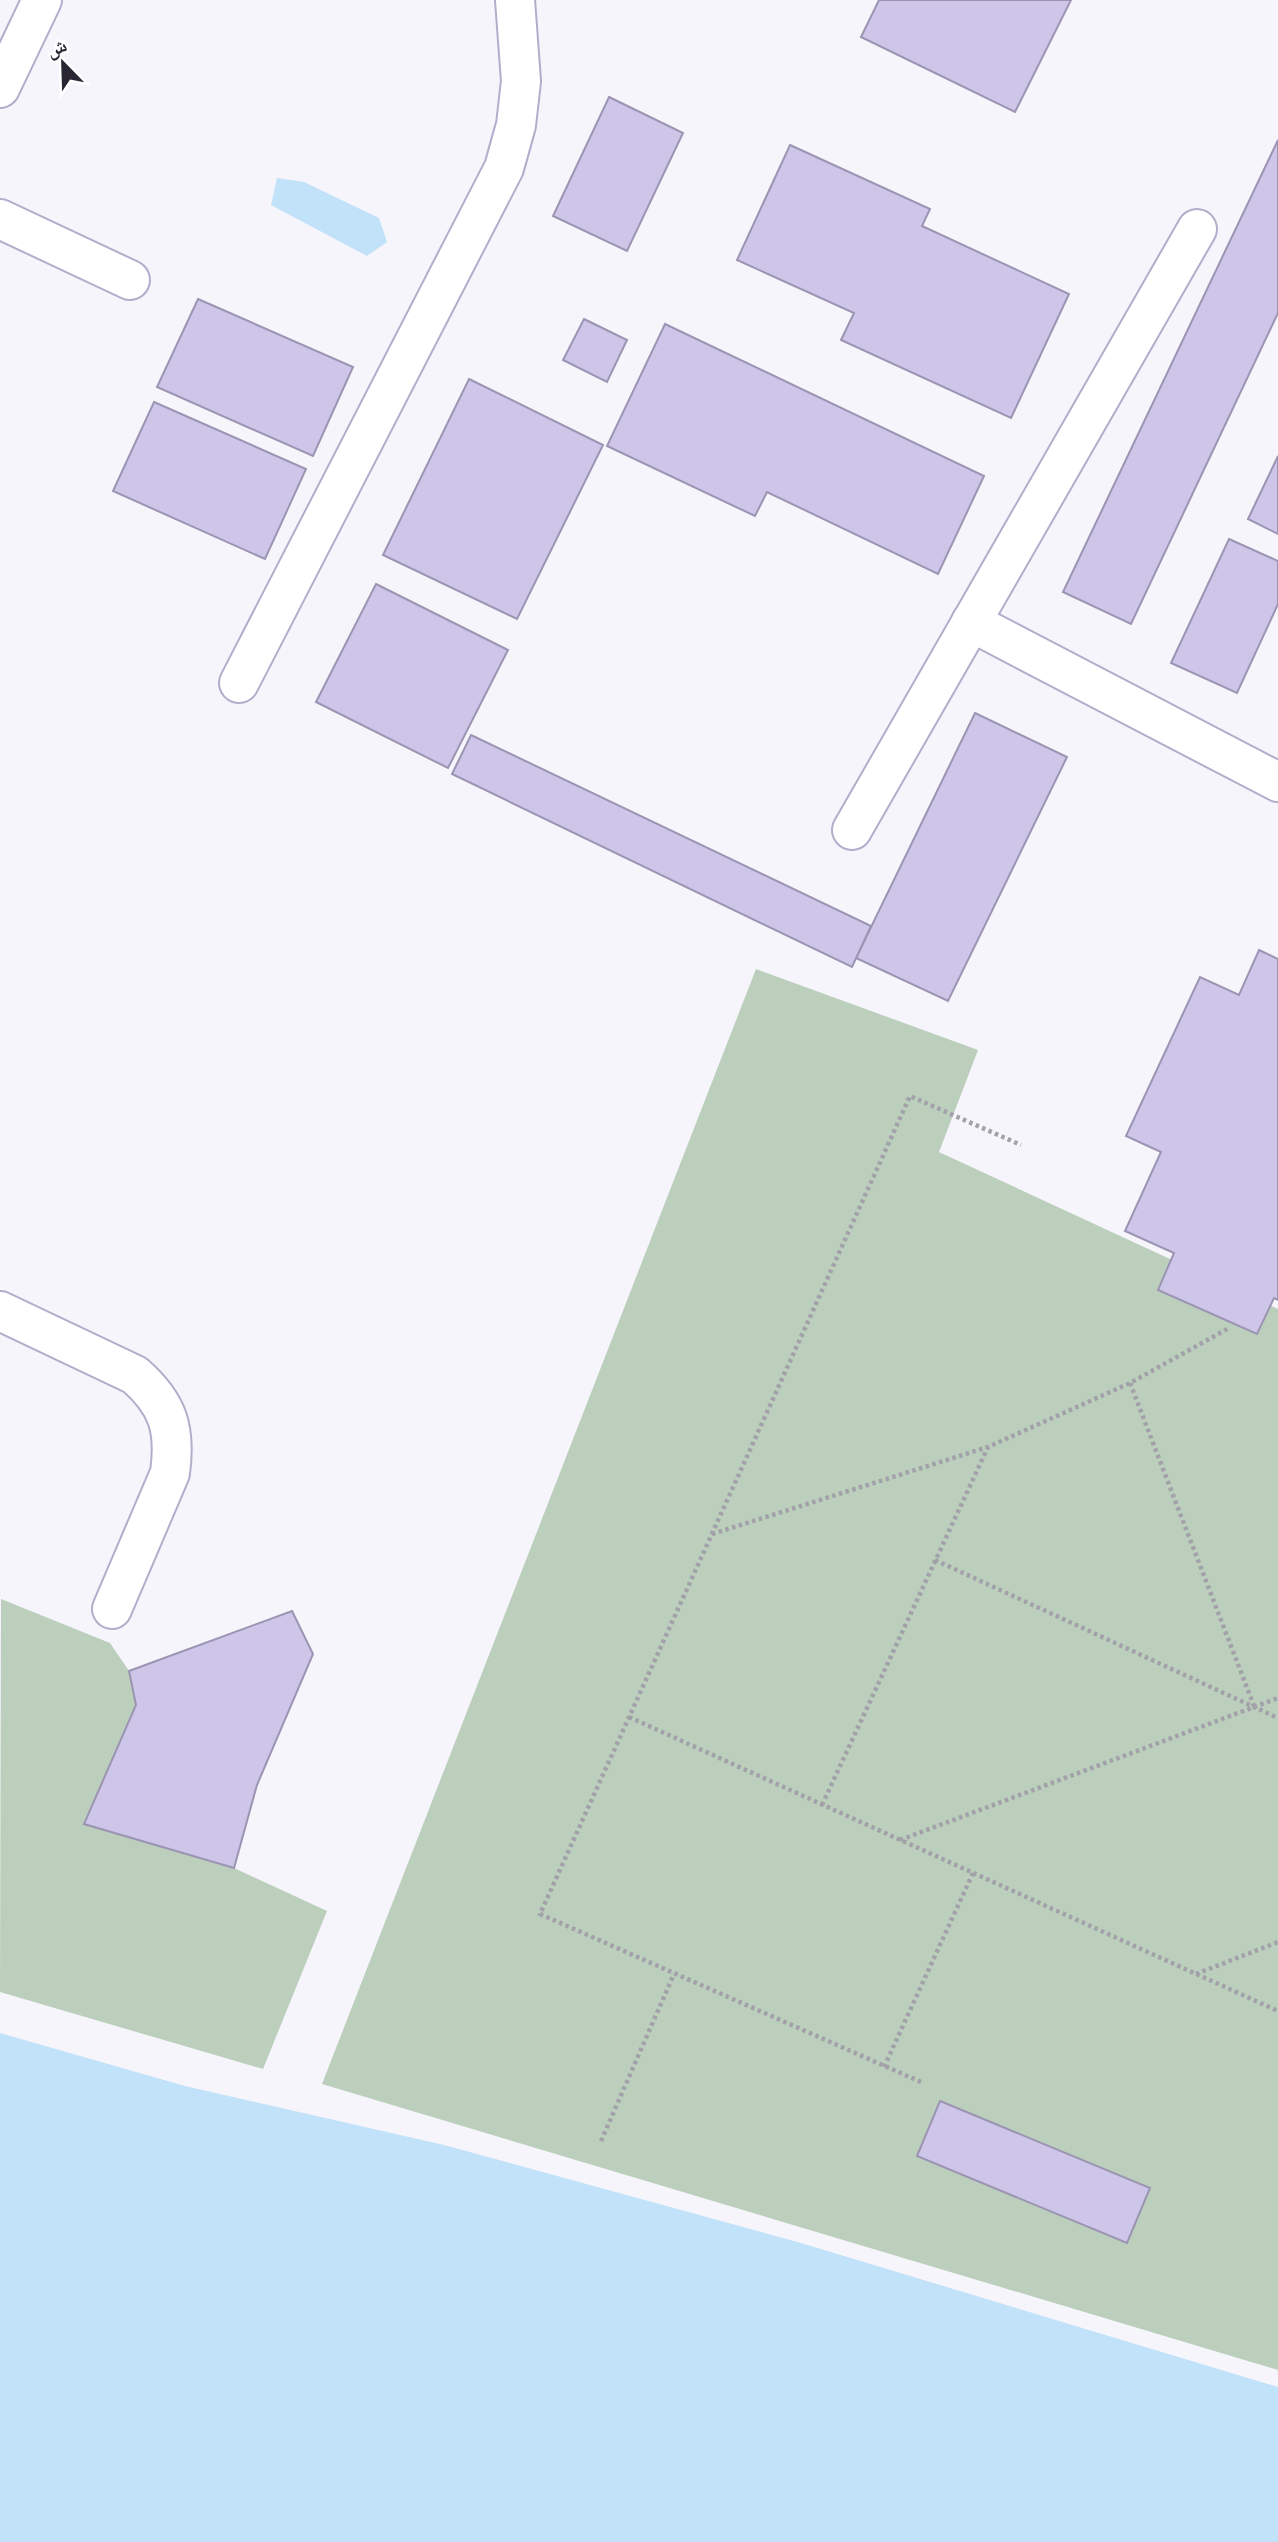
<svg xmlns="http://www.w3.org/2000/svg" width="1278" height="2542" font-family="'Fira Sans','Noto Naskh Arabic',sans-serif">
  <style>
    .green { fill: #bbcfbc }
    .water { fill: #c2e2f9 }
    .building { fill: #cdc6e8; stroke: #9b94b2; stroke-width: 2 }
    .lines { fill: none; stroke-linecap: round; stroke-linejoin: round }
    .minor-casing { stroke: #b3adcb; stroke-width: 42 }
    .path { stroke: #a2a1a9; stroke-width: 4.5; stroke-dasharray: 3.5 3.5; stroke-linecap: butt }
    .minor { stroke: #fff; stroke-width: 38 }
  </style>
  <rect width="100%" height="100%" fill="#f6f5fb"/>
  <g class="green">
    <path d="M756,969L978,1050L939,1152L1278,1309V2370L322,2084Z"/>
    <path d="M1,1599L110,1643L129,1671L136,1705L84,1824L234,1868L327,1911L263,2069L0,1992Z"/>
  </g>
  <g class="water">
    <path d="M277,178L304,182L379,218L387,242L367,256L271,205Z"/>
    <path d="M0,2033L185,2086L444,2145L801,2243L1278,2387V2542H0Z"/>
  </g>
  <g class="building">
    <path d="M879,0H1071L1015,112L861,37Z"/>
    <path d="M609,97L683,133L627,251L553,216Z"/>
    <path d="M1278,140V313L1131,624L1063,592Z"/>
    <path d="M790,145L930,209L922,226L1069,294L1011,418L841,340L854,313L737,260Z"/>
    <path d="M198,299L353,367L313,456L157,387Z"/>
    <path d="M584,319L627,340L607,382L563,360Z"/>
    <path d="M665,324L984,476L938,574L767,492L755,516L607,446Z"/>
    <path d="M469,379L603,445L517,619L383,555Z"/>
    <path d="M154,402L306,469L265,559L113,491Z"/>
    <path d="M1278,456V534L1248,519Z"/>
    <path d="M1229,539L1278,561V604L1237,693L1171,663Z"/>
    <path d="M376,584L508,650L448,768L316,702Z"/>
    <path d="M975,713L1067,757L948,1001L856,958Z"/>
    <path d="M471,735L871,926L852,967L452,774Z"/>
    <path d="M1259,950L1278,959V1300L1274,1298L1257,1334L1158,1290L1174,1253L1125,1231L1161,1152L1126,1136L1200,977L1239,995Z"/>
    <path d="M292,1611L313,1654L257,1785L234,1868L84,1824L136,1705L129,1671Z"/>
    <path d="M940,2101L1150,2188L1127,2243L917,2156Z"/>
  </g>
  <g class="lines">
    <g class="minor-casing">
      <g id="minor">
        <path d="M0,88L42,0"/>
        <path d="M0,219L130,280"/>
        <path d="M971,622L1278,782"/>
        <path d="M239,683L504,168L516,125L521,81L515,0"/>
        <path d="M852,830L1197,229"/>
        <path d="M0,1311L135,1375C168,1404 176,1429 170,1473L112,1609"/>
      </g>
    </g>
    <g class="path">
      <path d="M1130,1383L1254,1706"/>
      <path d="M712,1534L988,1447L1130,1383L1229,1328"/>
      <path d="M935,1560L1278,1718"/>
      <path d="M629,1717L1278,2011"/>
      <path d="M822,1805L988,1447"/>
      <path d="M900,1840L1278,1698"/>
      <path d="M1196,1974L1278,1942"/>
      <path d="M884,2067L973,1873"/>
      <path d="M921,2082L540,1914L910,1096L1021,1145"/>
      <path d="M601,2141L674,1974"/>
    </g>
    <use href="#minor" class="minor"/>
  </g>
  <g transform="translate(63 63) rotate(337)" stroke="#ffffff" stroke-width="5" paint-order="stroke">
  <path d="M0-5L12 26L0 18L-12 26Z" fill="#2a2733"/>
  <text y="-10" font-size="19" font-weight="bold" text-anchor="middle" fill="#2a2733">ش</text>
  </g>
</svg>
